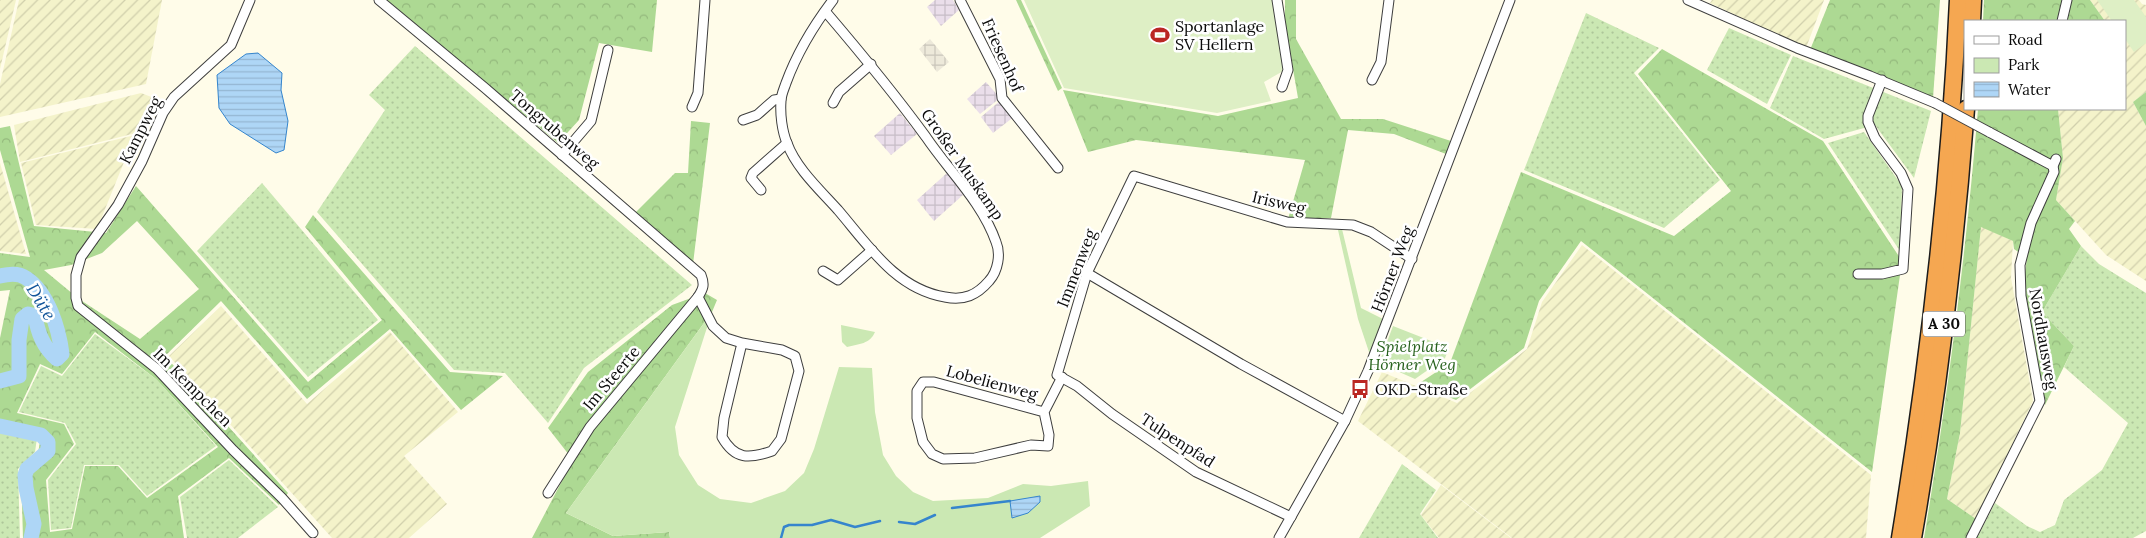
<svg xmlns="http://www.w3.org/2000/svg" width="2146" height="538" font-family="Lora,serif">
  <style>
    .industrial { fill: url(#industrial-grid) }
    .farmland { fill: url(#farmland-furrows) }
    .grass { fill: url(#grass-dots) }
    .forest { fill: url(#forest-crowns); fill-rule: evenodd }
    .park { fill: #cbe8b3 }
    .pitch { fill: #deefc5 }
    .plaza { fill: url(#plaza-grid) }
    .water { fill: url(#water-rules); stroke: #3585cd }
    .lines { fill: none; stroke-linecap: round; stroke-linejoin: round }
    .stream { stroke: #3585cd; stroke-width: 2.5 }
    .river { stroke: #aed6f6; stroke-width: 15 }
    .street-casing { stroke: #3e3e3e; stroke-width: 11 }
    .highway-casing { stroke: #1c1c1c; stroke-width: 19 }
    .street { stroke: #fff; stroke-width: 9 }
    .highway { stroke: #f5a751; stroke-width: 16 }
    .street-bridge-casing { stroke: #3e3e3e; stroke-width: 11; stroke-linecap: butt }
    .street-bridge { stroke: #fff; stroke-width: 9 }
    .labels { text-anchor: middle; stroke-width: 5; stroke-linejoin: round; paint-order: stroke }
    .shield { fill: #fff; stroke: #545454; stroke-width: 1 }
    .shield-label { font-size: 15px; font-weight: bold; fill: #0b0b0b }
    .poi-label { font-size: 16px; fill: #0b0b0b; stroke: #fff; text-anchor: start }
    .street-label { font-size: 16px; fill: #0b0b0b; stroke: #fff }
    .park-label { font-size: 16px; font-style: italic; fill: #26611c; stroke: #fff }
    .water-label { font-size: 18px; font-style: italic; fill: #15579b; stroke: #fff }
  </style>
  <defs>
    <pattern id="industrial-grid" width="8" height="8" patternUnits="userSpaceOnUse" patternTransform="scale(1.25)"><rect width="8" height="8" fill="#eadeea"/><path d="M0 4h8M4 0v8" fill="none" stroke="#c7bdc7"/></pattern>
    <pattern id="farmland-furrows" width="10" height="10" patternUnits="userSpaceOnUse" patternTransform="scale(1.25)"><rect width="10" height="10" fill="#f4f3ca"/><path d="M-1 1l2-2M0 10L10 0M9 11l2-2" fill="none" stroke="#d0cfac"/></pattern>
    <pattern id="grass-dots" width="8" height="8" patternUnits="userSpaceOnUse" patternTransform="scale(1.25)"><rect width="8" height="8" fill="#cbe8b3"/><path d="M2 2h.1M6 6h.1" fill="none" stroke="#adc699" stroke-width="1.8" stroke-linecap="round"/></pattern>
    <pattern id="forest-crowns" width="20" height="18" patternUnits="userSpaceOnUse" patternTransform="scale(1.25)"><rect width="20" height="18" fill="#add993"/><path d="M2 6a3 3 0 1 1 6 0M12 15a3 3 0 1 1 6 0" fill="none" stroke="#94b97d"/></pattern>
    <pattern id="plaza-grid" width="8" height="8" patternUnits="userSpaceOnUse" patternTransform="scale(1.25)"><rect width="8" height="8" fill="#ede9da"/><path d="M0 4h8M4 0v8" fill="none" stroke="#cac6ba"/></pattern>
    <pattern id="water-rules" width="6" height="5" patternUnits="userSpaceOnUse" patternTransform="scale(1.25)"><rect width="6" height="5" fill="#aed6f6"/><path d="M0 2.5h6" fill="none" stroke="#94b6d2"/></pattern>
  </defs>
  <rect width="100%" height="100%" fill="#fffce9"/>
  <g class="industrial">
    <path d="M935,0H953L959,10L941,26L927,7Z"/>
    <path d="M986,82L1000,98L980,114L967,99Z"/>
    <path d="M1001,100L1015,116L993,133L981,117Z"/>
    <path d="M900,113L917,134L891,155L874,136Z"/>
    <path d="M947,173L963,195L934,221L917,200Z"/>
  </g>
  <g class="farmland">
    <path d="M0,0H16L0,69Z"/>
    <path d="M19,0H162L146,84L0,117V84Z"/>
    <path d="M1712,0H1824L1806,48L1710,3Z"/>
    <path d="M2090,0H2139L2142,4L2146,5V92L2133,102L2146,126V281L2106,255L2056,200L2063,158L2058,109H2125V21H2105Z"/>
    <path d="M141,93L154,98L136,133L20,162L14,125Z"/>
    <path d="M135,135L97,229L36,225L21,163Z"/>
    <path d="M0,163L26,254L0,251Z"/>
    <path d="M1981,226L2013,241L2011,278L2033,401L1976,519L1947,499L1960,433Z"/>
    <path d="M1582,245L1871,475L1866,538H1512L1358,421L1382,372L1457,403L1527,349L1542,302Z"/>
    <path d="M221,306L307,404L390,332L458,412L404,456L447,504L409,538H332L169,356Z"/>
    <path d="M1441,485L1511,538H1439L1421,515Z"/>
  </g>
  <g class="grass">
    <path d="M1586,13L1659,48L1634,73L1720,180L1664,228L1524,170Z"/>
    <path d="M1729,28L1791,55L1767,104L1707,70Z"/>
    <path d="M415,46L692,285L584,368L548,423L505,373L454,370L317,212L385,110L369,95Z"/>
    <path d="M1793,56L1931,111L1914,178L1875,125L1824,139L1770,108Z"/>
    <path d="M1864,132L1902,186L1900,251L1828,143Z"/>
    <path d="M262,183L378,320L308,377L197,251Z"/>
    <path d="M2081,246L2099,264L2146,293V531L2133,538H1981L1978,536L1995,503L2027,526L2040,532L2055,525L2064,500L2102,470L2128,423L2064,367L2074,346L2042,312Z"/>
    <path d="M95,334L156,379L216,446L147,496L119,465H84L71,528L51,530L48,480L76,444L65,423L19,412L41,366L62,376Z"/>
    <path d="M0,430L37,438L35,452L18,469L20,538H0Z"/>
    <path d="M229,460L278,507L238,538H187L180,497Z"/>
    <path d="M1402,464L1436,490L1420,514L1438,538H1359Z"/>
  </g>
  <g class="forest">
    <path d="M387,0H657L652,52L599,43L579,120L558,143Z"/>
    <path d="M1016,0H1021L1062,88L1058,91Z"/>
    <path d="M1285,0H1296V39L1341,119H1383L1451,141L1446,154L1394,134L1348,130L1331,218L1288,219L1305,160L1136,140L1088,152L1063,90L1218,116L1298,98L1285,23Z"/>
    <path d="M1830,0H1940L1933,98L1810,50Z"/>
    <path d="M1984,0H2090L2105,21H1983Z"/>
    <path d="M1662,49L1823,141L1902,261L1872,472L1581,241L1539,301L1524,348L1456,400L1418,384L1450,363L1521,172L1674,236L1731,191L1638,74Z"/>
    <path d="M2146,92V126L2133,102Z"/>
    <path d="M1978,109H2058L2063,158L2056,200L2075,221L2069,229L2081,246L2042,312L2074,346L2045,405L2023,287L2027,258L2014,249L2013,241L1981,227L1960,433L1947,499L1976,519L1978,536L1981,538H1924C1948,396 1966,253 1978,109Z"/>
    <path d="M691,121L710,123L693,264L636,212L675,173H688Z"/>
    <path d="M10,126L34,226L106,233L136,186L308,382L382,320L305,227L313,215L450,372L503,376L461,410L390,329L307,399L221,301L165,356L288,493L279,505L229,458L178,496L184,538H23L21,471L38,453L41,436L0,427V338L10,290L0,291V253L30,257L0,150V128ZM137,221L199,289L140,339L79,299L44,270L71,265L102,253ZM95,332L156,379L218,447L147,498L118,466H85L72,529L50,532L46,480L74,444L64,424L17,413L40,364L62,374Z"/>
    <path d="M705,293L717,300L712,312L566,513L613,536L669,532L670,538H532L573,460L548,428L588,372L672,305Z"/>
  </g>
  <g class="park">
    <path d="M1342,229L1361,308L1383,319L1370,355L1358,319L1338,230Z"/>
    <path d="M712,312L675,427L679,455L698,485L720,499L751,503L785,491L804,473L814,449L839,367L872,368L875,412L883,455L896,476L913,492L933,501L988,498L1023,484L1051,486L1088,481L1090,506L1040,538H670L669,532L613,536L566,513Z"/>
    <path d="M841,325L875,332C870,344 859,344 847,347L842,342Z"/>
    <path d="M1393,326L1449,348L1445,358L1415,379L1379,363Z"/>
  </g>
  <g class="pitch">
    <path d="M1024,0H1274L1285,70L1264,82L1271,101L1217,113L1064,88Z"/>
    <path d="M2097,0H2134L2146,17V43L2134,52L2125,39V21H2112Z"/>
  </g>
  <path class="plaza" d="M930,39L949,62L937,72L919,49Z"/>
  <g class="water">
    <path d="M258,53L282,73L281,90L288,121L284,150L276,153L230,124L219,108L217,75L246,54Z"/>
    <path d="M1040,496V502L1028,513L1012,518L1010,501Z"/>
  </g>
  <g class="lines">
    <g class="stream">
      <path d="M952,508L1010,501"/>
      <path d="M899,522L915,524L935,515"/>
      <path d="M781,538L784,527L789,525H812L831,520L855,527L880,521"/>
    </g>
    <g class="river">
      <path d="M0,276C8,274 19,273 26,278C48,292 59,329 62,354L57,359C43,347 38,333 35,316L28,314L22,319L19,340V376L0,381"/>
      <path d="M0,426L41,435L48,442V451L27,469L25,475L26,488L34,524L31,538"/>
    </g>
    <g class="street-casing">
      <g id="street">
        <path d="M250,0L231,45L174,97L163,113L142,161L118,205L81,257L76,275V298L78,306L157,369L233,450L282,498L313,533"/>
        <path d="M379,0L485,88L701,275C705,285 703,289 698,297L590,427L548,493"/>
        <path d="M960,0L1000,79L1002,98L1058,168"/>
        <path d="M1277,0L1288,70L1282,87"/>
        <path d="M1688,0L1797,48L1870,76L1935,103"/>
        <path d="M825,11C860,52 894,93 926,137C949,171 982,202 996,242C1001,254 998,271 989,281C977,295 964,301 945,297C896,289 868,245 838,210C820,190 796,168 787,143C782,131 780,114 781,101C781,95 784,89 786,83C797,53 814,25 833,0"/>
        <path d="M2062,21L2067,0"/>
        <path d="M1372,80L1381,62L1389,0"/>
        <path d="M833,103L839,92L871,64"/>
        <path d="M692,107L698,93L705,0"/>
        <path d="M743,120L757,115L774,100L781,99"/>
        <path d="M1989,132L2053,166"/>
        <path d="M562,155L591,121L608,50"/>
        <path d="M761,190L751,178L753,173L787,143"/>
        <path d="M823,271L838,280L872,250"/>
        <path d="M1087,273L1241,364L1345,421"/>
        <path d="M1858,274H1882L1903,269L1908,189L1901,173L1875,138L1868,122V116L1882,80"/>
        <path d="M698,297L713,326L726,338L742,343L724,418L722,437C735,460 749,459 772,451L781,439L799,371L795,356L782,350L742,343"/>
        <path d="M1044,412L934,382H923L917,391V418L923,442L932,454L943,459L975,458L1031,445L1048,446L1049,435L1044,412L1062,377"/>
        <path d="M1291,517L1196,472L1112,414L1077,386L1057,375L1087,273L1134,176L1287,222L1353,225L1371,232L1412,259"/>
        <path d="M1279,538L1345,421L1368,371L1510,0"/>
        <path d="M1971,538L2040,401L2021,296L2020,265L2031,223L2054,172L2053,166L2056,159"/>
      </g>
    </g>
    <g class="highway-casing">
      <g id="highway">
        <path d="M1972,21L1973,0"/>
        <path d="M1900,538C1929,360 1950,180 1958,0"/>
        <path d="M1913,538C1938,396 1955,253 1966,109"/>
      </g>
    </g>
    <use href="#street" class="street"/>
    <use href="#highway" class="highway"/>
    <g class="street-bridge-casing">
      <path id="street-bridge" d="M1935,103L1989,132"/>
    </g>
    <use href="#street-bridge" class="street-bridge"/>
  </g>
  <defs>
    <g id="stadium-bare" transform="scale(1.5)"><path d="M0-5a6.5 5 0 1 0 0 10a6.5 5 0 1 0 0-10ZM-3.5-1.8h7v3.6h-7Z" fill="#ba2724" stroke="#fff" stroke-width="2.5" paint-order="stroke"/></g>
    <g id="bus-bare" transform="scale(1.5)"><path d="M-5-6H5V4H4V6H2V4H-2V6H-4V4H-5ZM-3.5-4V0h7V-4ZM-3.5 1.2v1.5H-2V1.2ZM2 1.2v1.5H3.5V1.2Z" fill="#ba2724" stroke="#fff" stroke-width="2.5" paint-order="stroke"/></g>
  </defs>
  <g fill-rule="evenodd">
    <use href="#stadium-bare" x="1160" y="35"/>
    <use href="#bus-bare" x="1360" y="389"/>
  </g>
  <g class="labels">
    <rect class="shield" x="1923" y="311.5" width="42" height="25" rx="4"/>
    <g class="shield-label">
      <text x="1944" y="329">A 30</text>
    </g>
    <g class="poi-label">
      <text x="1175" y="32">Sportanlage<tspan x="1175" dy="18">SV Hellern</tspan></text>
      <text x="1375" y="395">OKD-Straße</text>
    </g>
    <g class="street-label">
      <text transform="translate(1003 55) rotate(66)" y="6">Friesenhof</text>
      <text transform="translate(555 129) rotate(41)" y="6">Tongrubenweg</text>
      <text transform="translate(140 130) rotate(-63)" y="6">Kampweg</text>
      <text transform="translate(963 164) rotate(55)" y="6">Großer Muskamp</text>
      <text transform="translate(1279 202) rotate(13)" y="6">Irisweg</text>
      <text transform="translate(1076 268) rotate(-69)" y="6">Immenweg</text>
      <text transform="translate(1392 269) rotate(-69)" y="6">Hörner Weg</text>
      <text transform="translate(2044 339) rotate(80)" y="6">Nordhausweg</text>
      <text transform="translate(611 378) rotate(-50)" y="6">Im Steerte</text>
      <text transform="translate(992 382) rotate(15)" y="6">Lobelienweg</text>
      <text transform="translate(193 387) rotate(45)" y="6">Im Kempchen</text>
      <text transform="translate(1178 440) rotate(33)" y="6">Tulpenpfad</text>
    </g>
    <g class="park-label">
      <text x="1412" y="352">Spielplatz<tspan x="1412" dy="18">Hörner Weg</tspan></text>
    </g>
    <g class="water-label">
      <text transform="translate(41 302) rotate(59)" y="6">Düte</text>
    </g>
  </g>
  <rect x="1964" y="20" width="162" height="90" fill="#ffffff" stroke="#9d9d9d"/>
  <rect x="1974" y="36" width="25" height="8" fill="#ffffff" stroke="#9d9d9d"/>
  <text x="2008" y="45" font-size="15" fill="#0b0b0b">Road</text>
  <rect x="1974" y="58" width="25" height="15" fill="#cbe8b3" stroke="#9d9d9d"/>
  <text x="2008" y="70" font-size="15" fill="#0b0b0b">Park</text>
  <rect x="1974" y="82" width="25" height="15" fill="url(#water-rules)" stroke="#9d9d9d"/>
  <text x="2008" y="95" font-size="15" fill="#0b0b0b">Water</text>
</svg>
